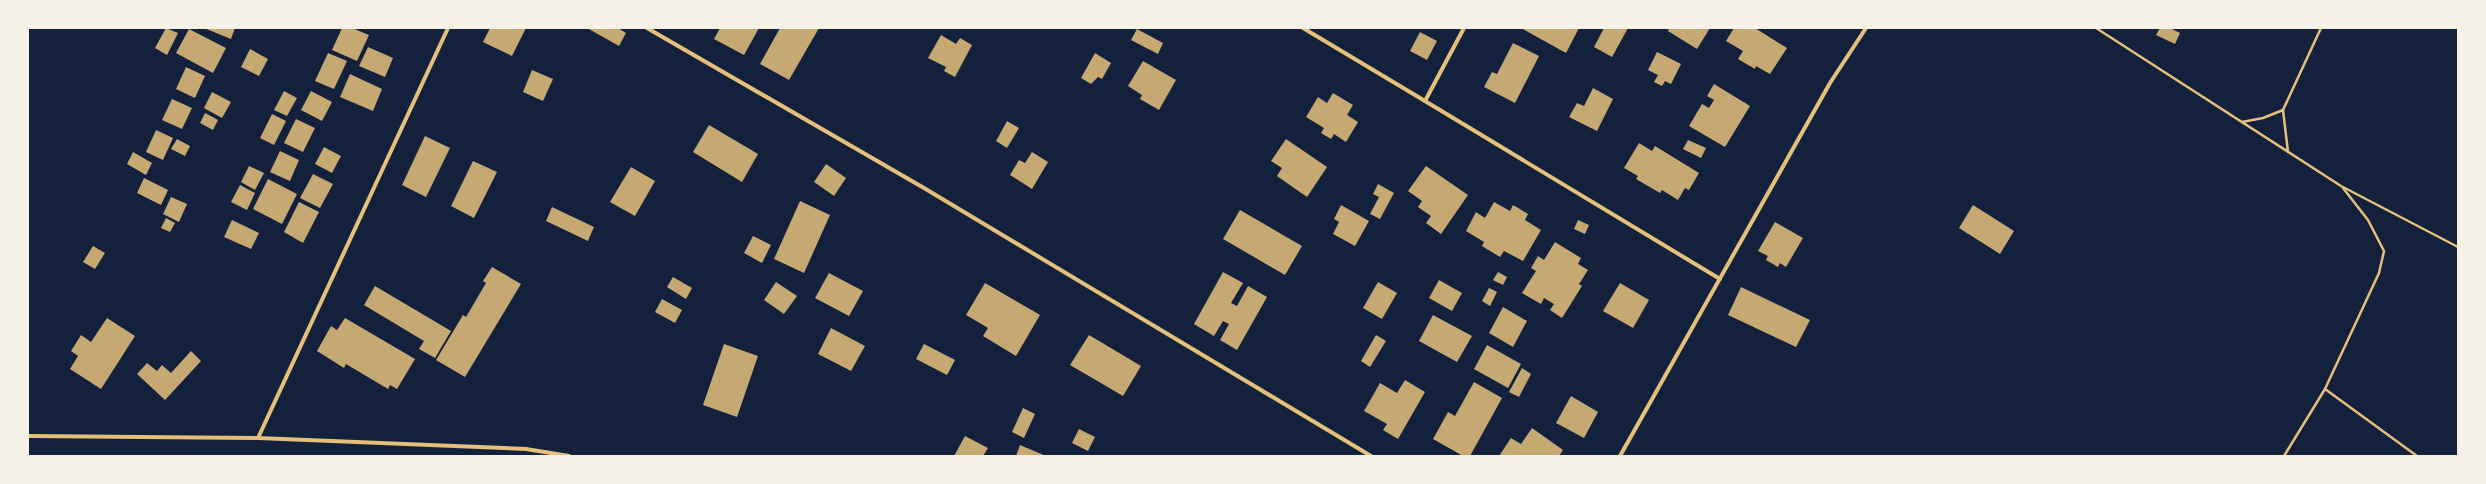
<svg xmlns="http://www.w3.org/2000/svg" width="2486" height="484" font-family="'Libre Baskerville',serif">
  <style>
    .building { fill: #c6a872 }
    .lines { fill: none; stroke-linecap: round; stroke-linejoin: round }
    .path { stroke: #e5c07b; stroke-width: 2.5 }
    .minor { stroke: #e5c07b; stroke-width: 4 }
  </style>
  <rect width="100%" height="100%" fill="#14213d"/>
  <g class="building">
    <path d="M166,28L178,33L167,55L155,48Z"/>
    <path d="M204,28H235L231,39Z"/>
    <path d="M342,28H352L369,35L357,61L332,50Z"/>
    <path d="M490,28H526L512,56L483,42Z"/>
    <path d="M587,28H618L626,33L619,46Z"/>
    <path d="M720,28H759L744,55L714,39Z"/>
    <path d="M780,28H819L789,80L760,64Z"/>
    <path d="M1521,28H1579L1566,53Z"/>
    <path d="M1604,28H1628L1612,57L1594,47Z"/>
    <path d="M1669,28H1710L1697,49L1668,31Z"/>
    <path d="M1734,28H1755L1787,48L1770,74L1756,66L1755,69L1738,59L1743,51L1726,41Z"/>
    <path d="M2160,28H2170L2180,33L2175,44L2156,35Z"/>
    <path d="M189,29L226,48L213,73L176,53Z"/>
    <path d="M1137,29L1163,43L1158,54L1131,40Z"/>
    <path d="M1420,32L1437,41L1427,60L1410,51Z"/>
    <path d="M941,35L956,44L960,38L972,45L955,77L944,71L946,67L928,58Z"/>
    <path d="M1513,43L1539,56L1515,103L1484,87L1492,72L1497,74Z"/>
    <path d="M368,47L393,58L385,77L359,66Z"/>
    <path d="M250,49L268,59L259,76L241,67Z"/>
    <path d="M1657,52L1681,64L1671,84L1665,81L1662,86L1654,82L1658,75L1648,70Z"/>
    <path d="M328,53L347,61L334,89L315,81Z"/>
    <path d="M1095,53L1111,63L1102,79L1098,77L1091,84L1081,78Z"/>
    <path d="M1143,61L1176,80L1159,110L1140,99L1142,95L1128,86Z"/>
    <path d="M186,67L205,76L195,98L176,89Z"/>
    <path d="M532,70L553,79L543,101L523,92Z"/>
    <path d="M350,74L382,89L373,111L340,97Z"/>
    <path d="M1714,84L1750,106L1725,147L1689,126L1702,104L1709,108L1714,100L1707,96Z"/>
    <path d="M1593,88L1613,99L1597,131L1569,117L1577,103L1584,106Z"/>
    <path d="M284,91L297,98L287,116L274,110Z"/>
    <path d="M311,91L332,102L322,121L301,110Z"/>
    <path d="M212,92L231,102L222,118L204,108Z"/>
    <path d="M1333,93L1353,105L1347,115L1358,122L1346,142L1334,134L1331,139L1321,133L1324,128L1306,117L1318,97L1327,103Z"/>
    <path d="M172,99L192,108L182,129L162,120Z"/>
    <path d="M205,113L218,120L213,130L200,123Z"/>
    <path d="M272,114L286,121L274,145L260,138Z"/>
    <path d="M296,119L315,128L303,152L284,143Z"/>
    <path d="M1007,121L1019,128L1007,148L996,141Z"/>
    <path d="M709,125L758,154L742,182L693,152Z"/>
    <path d="M156,130L173,138L163,160L146,152Z"/>
    <path d="M425,136L450,148L426,197L402,185Z"/>
    <path d="M177,139L190,146L185,156L171,149Z"/>
    <path d="M1286,139L1327,167L1307,197L1277,176L1282,168L1271,161Z"/>
    <path d="M1688,140L1706,148L1701,158L1683,149Z"/>
    <path d="M1639,143L1652,151L1655,146L1699,173L1689,190L1685,188L1678,200L1662,190L1660,193L1636,179L1638,176L1624,168Z"/>
    <path d="M324,147L341,156L332,173L315,164Z"/>
    <path d="M280,151L299,160L290,181L270,172Z"/>
    <path d="M133,152L152,163L146,175L127,164Z"/>
    <path d="M1032,152L1048,162L1032,189L1010,175L1019,160L1025,163Z"/>
    <path d="M473,161L497,172L474,218L451,206Z"/>
    <path d="M826,164L846,178L834,196L814,182Z"/>
    <path d="M249,166L264,173L255,190L241,182Z"/>
    <path d="M1426,166L1468,195L1441,234L1426,223L1431,216L1418,207L1422,201L1408,191Z"/>
    <path d="M631,167L655,181L635,216L610,202Z"/>
    <path d="M313,174L333,184L320,208L300,198Z"/>
    <path d="M144,178L168,190L161,205L137,193Z"/>
    <path d="M268,179L297,194L282,224L253,209Z"/>
    <path d="M1378,184L1394,193L1380,219L1370,214L1379,197L1373,194Z"/>
    <path d="M240,185L255,193L247,210L231,202Z"/>
    <path d="M171,197L187,204L179,222L163,214Z"/>
    <path d="M800,201L830,215L804,273L774,259Z"/>
    <path d="M299,202L319,212L303,243L284,232Z"/>
    <path d="M1494,202L1510,211L1513,205L1528,214L1525,220L1541,230L1523,261L1504,251L1500,257L1482,246L1484,242L1466,231L1476,212L1485,218Z"/>
    <path d="M1341,205L1369,221L1355,246L1333,234L1339,222L1334,219Z"/>
    <path d="M1973,205L2014,231L2000,254L1959,228Z"/>
    <path d="M552,207L594,227L588,241L546,221Z"/>
    <path d="M1240,210L1302,246L1285,275L1223,239Z"/>
    <path d="M166,218L175,223L170,232L161,228Z"/>
    <path d="M232,220L259,233L251,249L224,237Z"/>
    <path d="M1578,220L1589,225L1585,234L1574,229Z"/>
    <path d="M1775,222L1803,238L1786,267L1780,263L1778,267L1766,260L1768,256L1758,251Z"/>
    <path d="M753,236L771,245L762,263L744,253Z"/>
    <path d="M1555,242L1581,258L1578,264L1588,270L1579,284L1582,286L1562,318L1550,310L1554,304L1544,298L1541,304L1522,293L1536,271L1531,268L1538,256L1544,260Z"/>
    <path d="M93,246L105,253L95,269L83,262Z"/>
    <path d="M492,267L521,284L465,377L436,360L463,315L466,317L486,283L483,281Z"/>
    <path d="M1223,272L1243,283L1231,303L1237,306L1248,286L1267,297L1237,350L1220,340L1229,324L1223,321L1214,336L1194,324Z"/>
    <path d="M1498,272L1507,277L1503,285L1493,280Z"/>
    <path d="M829,273L863,291L849,316L815,298Z"/>
    <path d="M673,277L692,288L686,299L667,287Z"/>
    <path d="M1439,280L1462,293L1452,311L1429,298Z"/>
    <path d="M776,282L797,296L784,314L764,300Z"/>
    <path d="M1378,282L1397,293L1382,319L1363,308Z"/>
    <path d="M985,283L1040,315L1016,356L983,336L988,328L966,315Z"/>
    <path d="M1620,283L1649,300L1633,328L1603,311Z"/>
    <path d="M375,286L451,331L435,358L419,349L424,341L364,305Z"/>
    <path d="M1741,287L1810,320L1796,347L1728,315Z"/>
    <path d="M1489,288L1497,292L1490,306L1482,301Z"/>
    <path d="M662,299L682,310L675,323L655,312Z"/>
    <path d="M1503,307L1527,321L1513,347L1489,333Z"/>
    <path d="M1433,315L1472,336L1457,362L1419,341Z"/>
    <path d="M107,318L135,336L101,389L70,369L78,356L71,351L81,335L91,342Z"/>
    <path d="M345,318L415,359L397,389L390,385L388,389L346,364L344,368L317,351L331,326L337,330Z"/>
    <path d="M831,328L865,346L851,371L818,354Z"/>
    <path d="M1089,335L1141,366L1123,396L1070,365Z"/>
    <path d="M1376,335L1386,341L1370,367L1361,361Z"/>
    <path d="M724,344L758,356L737,417L703,405Z"/>
    <path d="M924,344L955,360L947,375L916,359Z"/>
    <path d="M1487,345L1521,364L1508,388L1474,369Z"/>
    <path d="M191,351L201,361L165,400L137,374L147,363L157,371L162,365L171,373Z"/>
    <path d="M1522,368L1531,374L1519,397L1509,392Z"/>
    <path d="M1405,380L1425,392L1398,439L1383,430L1387,424L1364,411L1380,383L1397,393Z"/>
    <path d="M1474,382L1502,398L1470,456H1463L1433,439L1448,412L1455,416Z"/>
    <path d="M1571,396L1598,412L1584,438L1556,423Z"/>
    <path d="M1023,408L1035,414L1024,438L1012,432Z"/>
    <path d="M1532,428L1563,450L1559,456H1499L1511,438L1521,444Z"/>
    <path d="M1079,429L1095,437L1088,451L1072,443Z"/>
    <path d="M965,436L988,448L983,456H954Z"/>
    <path d="M1020,445L1046,456H1016Z"/>
  </g>
  <g class="lines">
    <g class="path">
      <path d="M2096,28L2341,186L2458,247"/>
      <path d="M2242,122L2263,118L2283,110"/>
      <path d="M2288,152L2283,110L2321,28"/>
      <path d="M2325,389L2417,456"/>
      <path d="M2284,456L2325,389L2379,273L2384,251L2368,220L2343,188"/>
    </g>
    <g class="minor">
      <path d="M647,28L924,188L1371,456"/>
      <path d="M1303,28L1425,101L1464,28"/>
      <path d="M1425,101L1720,279"/>
      <path d="M28,436L258,438L526,449L569,456"/>
      <path d="M258,438L448,28"/>
      <path d="M1620,456L1830,83L1866,28"/>
    </g>
  </g>
  <rect width="2486" height="484" fill="none" stroke="#f6f1e7" stroke-width="58"/>
</svg>
